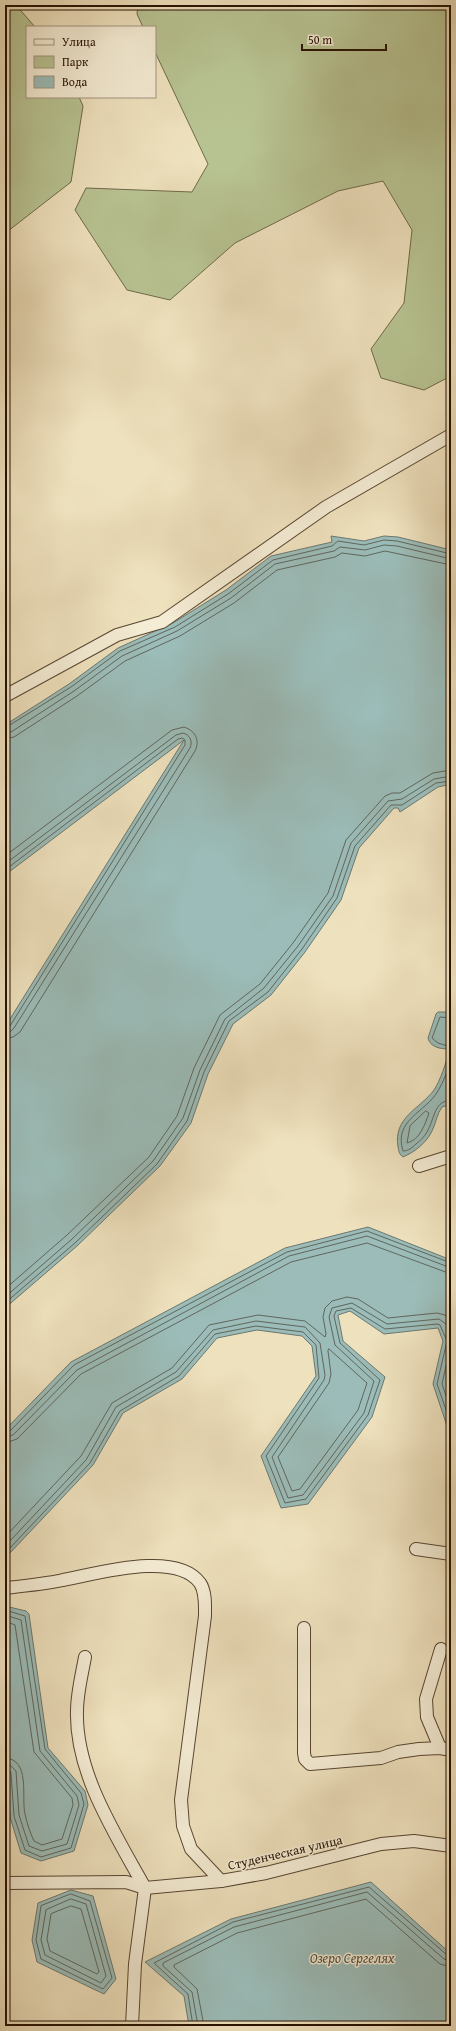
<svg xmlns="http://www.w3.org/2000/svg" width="456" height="2031" font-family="'Gentium Book Plus',serif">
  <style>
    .green { fill: #b8c392; stroke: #6f6a4a }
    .water { fill: #9bbcb8; stroke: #6c786f }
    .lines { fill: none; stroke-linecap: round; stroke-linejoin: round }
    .shore { stroke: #60665d; stroke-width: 1 }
    .minor-casing { stroke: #584531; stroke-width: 14 }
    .minor { stroke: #f4ecd4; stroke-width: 12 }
    .labels { text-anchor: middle; stroke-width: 3; stroke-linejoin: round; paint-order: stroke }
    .street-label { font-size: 13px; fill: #261102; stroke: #f4ecd4 }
    .water-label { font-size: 14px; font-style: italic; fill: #4f4d42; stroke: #f4ecd4 }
  </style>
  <rect width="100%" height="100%" fill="#eee1bd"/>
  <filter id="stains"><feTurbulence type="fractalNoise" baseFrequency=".005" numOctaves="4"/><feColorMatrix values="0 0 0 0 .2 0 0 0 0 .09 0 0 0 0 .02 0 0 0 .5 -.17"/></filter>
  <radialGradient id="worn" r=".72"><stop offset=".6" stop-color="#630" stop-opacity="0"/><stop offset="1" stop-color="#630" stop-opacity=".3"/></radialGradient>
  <g class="green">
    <path d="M5,5H16L35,27H27V97H79L83,106L71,182L8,231L5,238Z"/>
    <path d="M138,5H451V376L424,390L381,378L371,349L404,303L412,230L383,181L338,191L235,243L170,300L127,290L75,210L86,188L192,192L208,164L155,52V27H143L137,14Z"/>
  </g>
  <g class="water">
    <path d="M331,536L364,541L384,536L398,537L451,550V784L438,787L400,812L398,808H394L359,848L341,900L305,952L271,995L233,1024L208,1074L191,1123L160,1166L77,1246L5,1308V1027L184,740L5,875V725L69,684L118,648L173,623L226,590L271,556L332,542Z"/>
    <path d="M438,1012H445L451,1014V1104L442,1107C437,1114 436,1123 432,1131C427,1142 415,1152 403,1157C399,1154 399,1152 398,1147C393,1117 420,1109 434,1090C441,1079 445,1065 449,1053V1049C440,1049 430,1047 428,1038L436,1014Z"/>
    <path d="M368,1227L451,1260V1430L447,1426L433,1384L443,1341L438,1328L384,1334L350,1311L338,1315L343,1341L385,1377L372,1417L308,1504L281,1508L261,1456L316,1376L312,1346L302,1336L257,1330L217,1338L182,1379L123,1413L93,1465L10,1553L5,1552V1430L71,1362L285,1248Z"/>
    <path d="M5,1606L26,1611L29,1614L48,1748L85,1791L88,1805L74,1851L41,1861L21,1853L10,1817L5,1750Z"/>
    <path d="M371,1882L451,1954V2026H189L184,1996L145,1962L231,1919Z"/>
    <path d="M71,1890L93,1896L116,1979L104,1994L37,1962L32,1940L38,1903Z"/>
  </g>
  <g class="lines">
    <g class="shore">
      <path d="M5,728L71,687L120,651L175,627L228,594L273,560L332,546L338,541L364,545L384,540L397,541L451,554"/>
      <path d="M5,733L11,732L74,691L122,656L177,631L231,598L275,564L334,551L340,547L365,550L384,545L397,546L451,559"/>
      <path d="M5,739L14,737L77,696L125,661L180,636L234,603L277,570L335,557L342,553L365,556L385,551L451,565"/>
      <path d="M5,856L172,730L184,727C196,731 200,741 195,751L20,1032L13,1037L5,1039"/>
      <path d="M5,864L176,735L183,733C190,735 193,741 190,748L14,1028L10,1032L5,1033"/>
      <path d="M5,870L178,739L182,738L185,740V745L10,1026L5,1028"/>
      <path d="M451,1018L440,1017L432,1038L438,1043L451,1047"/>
      <path d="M451,1059C448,1069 444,1081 438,1091C426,1112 393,1120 403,1151C408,1151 412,1148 416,1144C421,1140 426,1135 428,1130C435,1117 434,1101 451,1100"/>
      <path d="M426,1111L429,1113C425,1124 420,1140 407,1143L410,1126Z"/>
      <path d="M5,1289L67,1235L149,1157L177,1116L194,1068L220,1015L260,984L293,943L328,893L346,840L385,796L392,793H400L433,773L451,770"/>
      <path d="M5,1297L71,1240L153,1161L183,1118L200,1070L225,1019L264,988L298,946L333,896L351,843L388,801L402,799L434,779L451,776"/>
      <path d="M5,1303L75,1243L157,1164L187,1121L204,1072L229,1021L268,992L302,949L337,898L355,846L391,805H402L436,783L451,781"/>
      <path d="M451,1344L442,1384L451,1410"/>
      <path d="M329,1349L367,1383L358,1410L300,1489L292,1491L278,1457L329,1383L331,1374L328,1351Z"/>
      <path d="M5,1432L10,1431L74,1365L287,1252L367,1231L451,1263"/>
      <path d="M5,1437L13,1435L77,1370L289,1256L367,1236L451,1268"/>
      <path d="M5,1443L17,1439L81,1374L291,1262L367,1243L451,1274"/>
      <path d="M5,1537L81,1456L112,1403L172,1368L209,1325L258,1315L305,1321L325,1337L326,1334L323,1317L325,1308L332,1301L347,1297L358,1299L388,1318L437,1313L445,1315L451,1321"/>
      <path d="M5,1543H8L86,1460L116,1407L176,1372L213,1330L256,1321L305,1327L320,1343L325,1375L324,1380L272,1457L288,1498L303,1495L364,1413L374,1381L335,1345L329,1317L332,1308L352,1303L387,1324L439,1319L446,1324L451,1337"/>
      <path d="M5,1548H10L90,1463L120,1411L179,1376L215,1334L256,1326L303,1332L316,1345L319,1378L266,1456L285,1503L306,1499L368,1415L380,1380L340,1343L334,1316L336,1311L351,1308L385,1329L437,1324L440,1325L447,1341L437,1384L451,1424"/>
      <path d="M5,1610L25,1616L45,1749L81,1793L84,1804L71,1848L41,1857L25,1850L14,1816L11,1773L9,1770L5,1769"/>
      <path d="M5,1615L21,1620L40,1751L77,1796L79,1805L67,1844L42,1851L29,1846L19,1815L16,1771L11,1766L5,1764"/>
      <path d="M5,1621L15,1625L34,1752L72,1798L73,1805L62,1839L42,1845L34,1841C30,1833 27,1823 25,1814C21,1797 31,1759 5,1758"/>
      <path d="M71,1894L90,1901L112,1978L103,1989L41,1959L36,1940L41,1906Z"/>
      <path d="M71,1899L86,1904L106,1976L101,1983L45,1955L41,1940L46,1910Z"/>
      <path d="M71,1906L81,1909L99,1972L97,1974L50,1951L47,1939L51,1914Z"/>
      <path d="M193,2026L188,1994L154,1963L233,1922L369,1887L447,1955L451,1956"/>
      <path d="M198,2026L192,1992L163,1966V1963L234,1927L367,1892L444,1959L451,1961"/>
      <path d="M204,2026L197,1989L174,1967V1965L237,1933L366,1899L440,1964L451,1967"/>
    </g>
    <g class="minor-casing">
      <g id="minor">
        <path d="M5,696L117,635L162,622L326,507L451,435"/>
        <path d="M419,1166L451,1156"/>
        <path d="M416,1549L451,1554"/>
        <path d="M5,1588C24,1586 44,1584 63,1580C96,1574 176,1550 200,1583C206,1592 205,1606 205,1616L181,1800L183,1826L191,1849L221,1881"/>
        <path d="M304,1628V1753L305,1759L310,1764L381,1758L398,1752L419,1749L440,1748L451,1750"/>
        <path d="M85,1657C82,1674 77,1693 77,1711C75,1773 116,1835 145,1888"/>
        <path d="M440,1748L427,1717L426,1699L441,1649"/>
        <path d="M5,1883L126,1882L145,1888L221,1881L266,1873L381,1844L414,1841L451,1846"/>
        <path d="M132,2026L135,1964L145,1888"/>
      </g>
    </g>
    <use href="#minor" class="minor"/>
  </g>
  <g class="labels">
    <g class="street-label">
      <text transform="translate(285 1852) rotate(-13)" y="5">Студенческая улица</text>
    </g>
    <g class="water-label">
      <text x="352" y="1963">Озеро Сергелях</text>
    </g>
  </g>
  <rect width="456" height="2031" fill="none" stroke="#eee1bd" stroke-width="20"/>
  <rect x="6" y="6" width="444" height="2019" fill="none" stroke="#261102" stroke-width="2"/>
  <rect x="10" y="10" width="436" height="2011" fill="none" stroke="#261102"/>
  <rect x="26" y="26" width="130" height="72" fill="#f4ecd4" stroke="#a29480"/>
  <rect x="34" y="39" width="20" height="6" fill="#f4ecd4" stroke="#a29480"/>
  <text x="62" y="46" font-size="12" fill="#261102">Улица</text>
  <rect x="34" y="56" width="20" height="12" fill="#b8c392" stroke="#a29480"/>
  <text x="62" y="66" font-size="12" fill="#261102">Парк</text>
  <rect x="34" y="76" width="20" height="12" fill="#9bbcb8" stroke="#a29480"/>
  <text x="62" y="86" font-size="12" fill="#261102">Вода</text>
  <path d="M302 44v6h84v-6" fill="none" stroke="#261102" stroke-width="2"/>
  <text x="308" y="44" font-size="12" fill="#261102" stroke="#f4ecd4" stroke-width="3" paint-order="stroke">50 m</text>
  <rect width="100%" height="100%" filter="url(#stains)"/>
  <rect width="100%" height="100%" fill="url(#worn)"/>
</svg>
